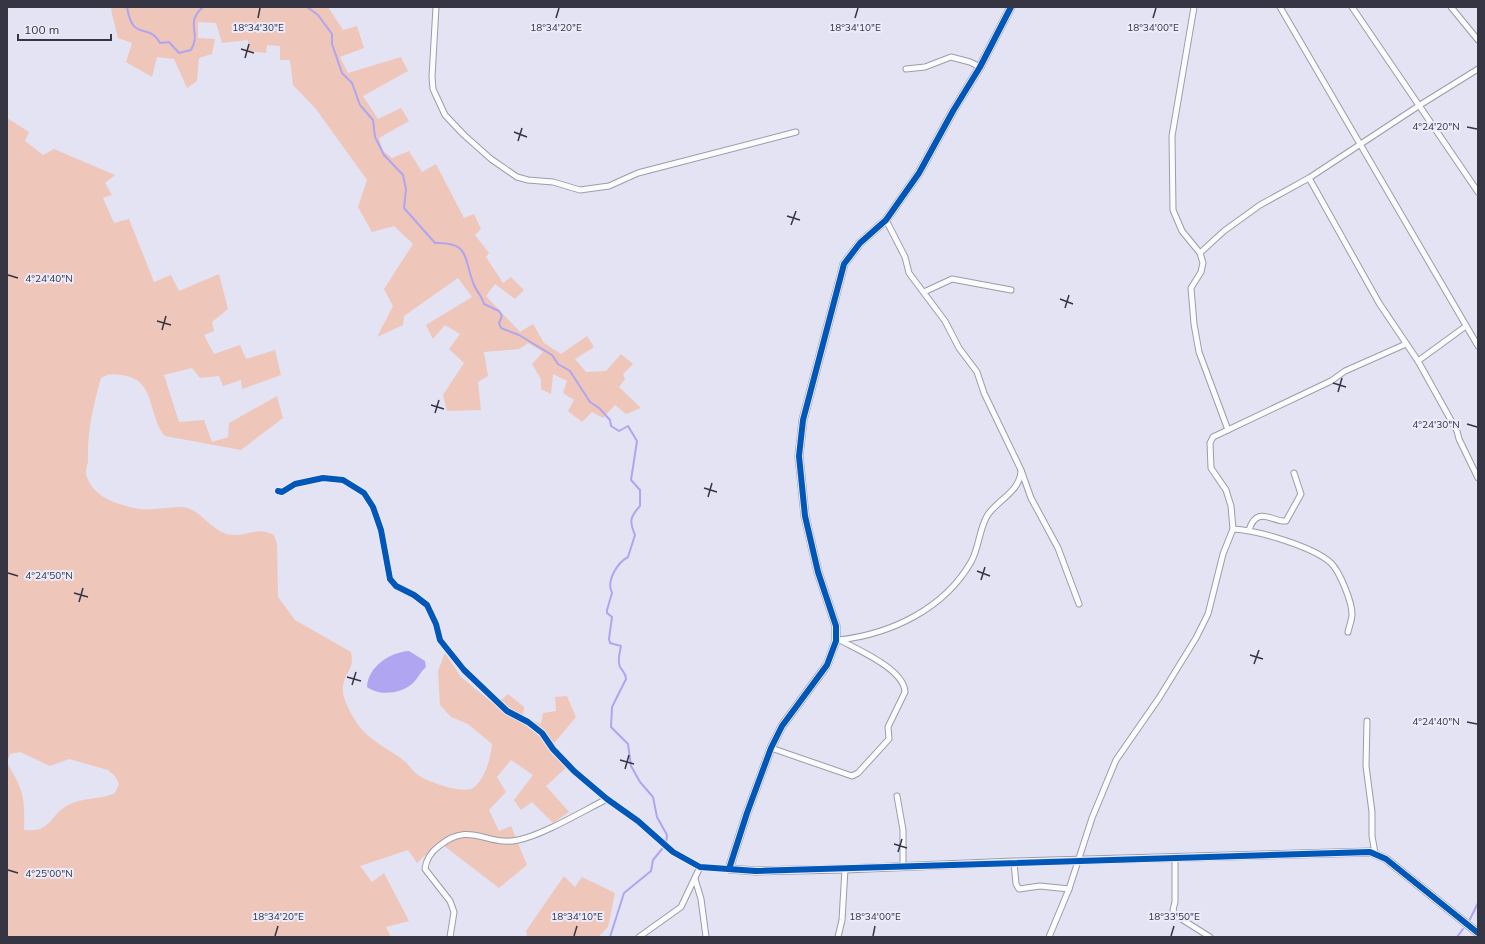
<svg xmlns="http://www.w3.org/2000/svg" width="1485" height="944" font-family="Mulish,sans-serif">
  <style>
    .green { fill: #eec6ba; fill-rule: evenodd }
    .water { fill: #afa5f0 }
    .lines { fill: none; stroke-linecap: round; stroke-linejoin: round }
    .stream { stroke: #afa5f0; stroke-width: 2 }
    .street-casing { stroke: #9c9ca9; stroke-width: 7 }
    .secondary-casing { stroke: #9c9ca9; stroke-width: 9 }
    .street { stroke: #fbfbfd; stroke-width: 5 }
    .secondary { stroke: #fbfbfd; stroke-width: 7 }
    .cycleway-casing { stroke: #ecebfb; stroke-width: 8 }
    .cycleway { stroke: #0057b8; stroke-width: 6 }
    .ticks { fill: none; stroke: #363544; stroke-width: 1.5 }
    .ticks-label { font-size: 10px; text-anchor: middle; fill: #363544; stroke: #ecebfb; stroke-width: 4; stroke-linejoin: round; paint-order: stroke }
  </style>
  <rect width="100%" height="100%" fill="#e4e3f4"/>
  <g class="green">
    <path d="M112,7H328L343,30L357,26L364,48L340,57L348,73L401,57L408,71L363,96L378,119L401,108L409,121L379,138L383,151L392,158L409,151L422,172L436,164L464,218L474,214L481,229L475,235L489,253L486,257L503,283L511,277L524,290L515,299L495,284L486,296L520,332L533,324L544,343L561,354L587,336L594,347L575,359L586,372L606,371L621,354L633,364L623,374L625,379L619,387L641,408L626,414L615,405L603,418L592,412L582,422L568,411L574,400L563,393L567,381L553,374L551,394L541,389V379L532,364L543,352L528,343L519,349L484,352L488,376L478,382L481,410L447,411L443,395L464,363L449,349L460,334L445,325L433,339L426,325L472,297L458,278L404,316L403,325L377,337L393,306L384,289L413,244L394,226L372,232L358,207L367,180L316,109L293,85L290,60H280V46L267,45L266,53L249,51L248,40L222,43L216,23L198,22V38L215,39L212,54L199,58L197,81L187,88L174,59L157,57L152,77L126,62L132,43L118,38L111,10Z"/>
    <path d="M7,118L29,132L25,141L43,155L54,149L115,175L105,183L112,195L103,198L114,223L129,219L154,282L171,275L179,291L219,274L228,309L212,322L214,331L204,335L214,354L240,345L246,359L275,350L281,375L242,389L241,380L223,386L219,376L200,378L192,368L164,375L179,422L204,420L212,442L228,437L229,423L277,396L283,418L241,450L165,436C147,415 157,379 121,375C112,374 109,373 101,378C93,407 87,431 88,461C88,465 85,469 86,473C86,477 91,486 94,489C103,500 121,505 134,508C150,512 167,506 183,507C201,509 212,533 232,535C249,536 256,526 274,535L277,544L278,597L295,620L351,652C355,669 345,672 343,686C341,696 350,712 355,720C366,739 386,747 403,760C409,764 412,771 418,775C428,782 462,794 473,788C485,780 491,757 492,744L468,724L451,717L440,705L438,671L445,653L461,677L495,705L508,694L524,707L523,716L541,724L543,713L556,711L555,697L567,696L576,717L550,748L569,765L546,786L569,812L553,823L532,802L521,810L514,800L533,775L511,760L497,777L506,792L489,810L499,831L511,826L527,865L499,888L439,842L417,863L408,850L360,866L372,882L384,873L409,921L386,927L391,937H7ZM20,752L50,766L69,759L108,770L115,776L119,784L115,793C100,800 83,797 68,805C49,816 51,833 24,830C25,798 24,791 7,763L10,754Z"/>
    <path d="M564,876L575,887L582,877L615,893L608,927L598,937H527L526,931Z"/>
  </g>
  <path class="water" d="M409,651L425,661L426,667C420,672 417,680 412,684C400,694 379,696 367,687C368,666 391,652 409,651Z"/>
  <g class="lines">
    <g class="stream">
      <path d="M127,7C133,43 147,21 160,43L169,42L179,53L191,50C202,32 184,24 203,7"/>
      <path d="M307,7L318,15L332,34V44L342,73L352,83L360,105L373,120L375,137L384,155L403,175L406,189L404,208L435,243C471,242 463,258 474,285C477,292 482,296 484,304L499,311L502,316L499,323L501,328L519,335L552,355L558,364L570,371L590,402L599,408L610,420L611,426L619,431L628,426L637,441L631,480L640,490V506C630,517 629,521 635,535L628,557C617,563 606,581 612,593L607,610V613L612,617L609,639L610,643L621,646C620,652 617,660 620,667C623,672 626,673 626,679L612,707L611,727L628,744L631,766L640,782L653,797L657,817L667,835L666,844"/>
      <path d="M1470,919L1478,903"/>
      <path d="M610,937L624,893L651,871L653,860L662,849"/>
      <path d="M1457,937L1463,929"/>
    </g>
    <g class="street-casing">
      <g id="street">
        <path d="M436,7L432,77L433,89L445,115L464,135L491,159L517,177L528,180L553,182L580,190L609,186L638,173L796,132"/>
        <path d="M1194,7L1172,136L1173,210L1182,231L1200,253L1203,263L1201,272L1191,288L1194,324L1199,352L1228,430"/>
        <path d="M1280,7L1478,346"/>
        <path d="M1352,7L1478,192"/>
        <path d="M1451,7L1478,40"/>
        <path d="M906,69L925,67L951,57L970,62L980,67"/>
        <path d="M1309,178L1379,303L1418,361L1457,431L1459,439L1478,478"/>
        <path d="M886,220L905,257L909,273L945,321L959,348L977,372L984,393L1021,470L1031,498L1058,548L1079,604"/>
        <path d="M1200,253L1224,231L1260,205L1309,178L1420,105L1478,69"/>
        <path d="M924,292L952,279L1011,290"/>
        <path d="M1418,361L1466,326"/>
        <path d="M278,491L282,492L295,484L323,478L343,480L364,493L373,507L381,530L390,579L396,586L414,595L427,605L436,624L440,640L464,670L507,711L528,722L542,733L553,749L574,771L607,799L638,821L673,852L700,867L729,869"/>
        <path d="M1233,529C1257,530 1314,547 1331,563C1340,572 1352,602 1352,614C1352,620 1349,627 1348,632"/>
        <path d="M1249,530C1257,504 1274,523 1286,521L1301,494L1294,473"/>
        <path d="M839,640C891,634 944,609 971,562C979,548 979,530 987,516C997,500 1020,492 1021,471"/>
        <path d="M1367,721L1366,766L1372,812V836L1375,853"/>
        <path d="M771,748L852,776L858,773L889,739L888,727L905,692C904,669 858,650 840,640"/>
        <path d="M897,796L903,830V867"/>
        <path d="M1175,857V902L1173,910L1175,915L1210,937"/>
        <path d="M1014,862L1016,884L1019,889L1040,886L1069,889"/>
        <path d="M695,879L701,899L706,937"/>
        <path d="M450,937L454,912L450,901L425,869C426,859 431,852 439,846C471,820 486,847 518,840C543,835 583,811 607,799"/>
        <path d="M639,937L681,907L700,867"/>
        <path d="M838,937L842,920L845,869"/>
        <path d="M1049,937L1069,889L1092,818L1116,760L1159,698L1196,638L1208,614L1223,554L1233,529L1231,506L1226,490L1211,468L1210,443L1213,437L1331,381L1345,371L1406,344"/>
      </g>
    </g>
    <g class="secondary-casing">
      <path id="secondary" d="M1011,7L980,67L953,111L919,173L886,220L860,243L844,264L803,420L799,456L805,516L818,572L836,626V641L827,665L782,726L771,748L747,813L729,869L756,871L845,869L1014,862L1370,852L1386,859L1478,933"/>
    </g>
    <use href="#street" class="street"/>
    <use href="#secondary" class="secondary"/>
    <g class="cycleway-casing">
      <g id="cycleway">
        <path d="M278,491L282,492L295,484L323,478L343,480L364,493L373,507L381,530L390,579L396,586L414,595L427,605L436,624L440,640L464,670L507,711L528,722L542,733L553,749L574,771L607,799L638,821L673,852L700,867L756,871L1370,852L1386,859L1478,933"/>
        <path d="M729,869L747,813L771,748L782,726L827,665L836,641V626L818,572L805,516L799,456L803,420L844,264L860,243L886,220L919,173L953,111L980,67L1011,7"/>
      </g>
    </g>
    <use href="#cycleway" class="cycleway"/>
  </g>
  <path class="ticks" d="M258,18L260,8M556,18L559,8M855,18L858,8M1153,18L1156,8M241,49L254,53M245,58L249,44M1467,127L1477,129M514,132L527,137M518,141L522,128M787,216L800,220M791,225L796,211M8,275L18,278M1060,299L1073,304M1065,308L1069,295M157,321L171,325M162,330L166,316M1333,383L1346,387M1338,392L1342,378M431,405L444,409M435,413L439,400M1467,424L1477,427M704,488L717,492M708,497L712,483M977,571L990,576M8,573L18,576M981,580L985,567M74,593L88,597M79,602L83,588M1250,655L1263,659M1254,664L1259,650M347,677L361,681M352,685L356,672M1467,722L1477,724M620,760L634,764M625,769L629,755M894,844L907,848M898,852L902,839M8,870L18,873M275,936L278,926M574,936L577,926M873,936L875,926M1171,936L1174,926"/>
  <g class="ticks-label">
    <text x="258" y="31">18°34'30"E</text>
    <text x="556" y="31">18°34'20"E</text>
    <text x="855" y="31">18°34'10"E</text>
    <text x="1153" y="31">18°34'00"E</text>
    <text x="1436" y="130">4°24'20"N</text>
    <text x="49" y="282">4°24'40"N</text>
    <text x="1436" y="428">4°24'30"N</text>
    <text x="49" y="579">4°24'50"N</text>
    <text x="1436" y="725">4°24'40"N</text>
    <text x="49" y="877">4°25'00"N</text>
    <text x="278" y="920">18°34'20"E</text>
    <text x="577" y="920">18°34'10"E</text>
    <text x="875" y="920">18°34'00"E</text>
    <text x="1174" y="920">18°33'50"E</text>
  </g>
  <rect width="1485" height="944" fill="none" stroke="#363544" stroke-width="16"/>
  <path d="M18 34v6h93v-6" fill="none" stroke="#363544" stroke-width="2"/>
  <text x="24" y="34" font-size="12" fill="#363544" stroke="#ecebfb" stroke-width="3" paint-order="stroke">100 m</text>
</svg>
